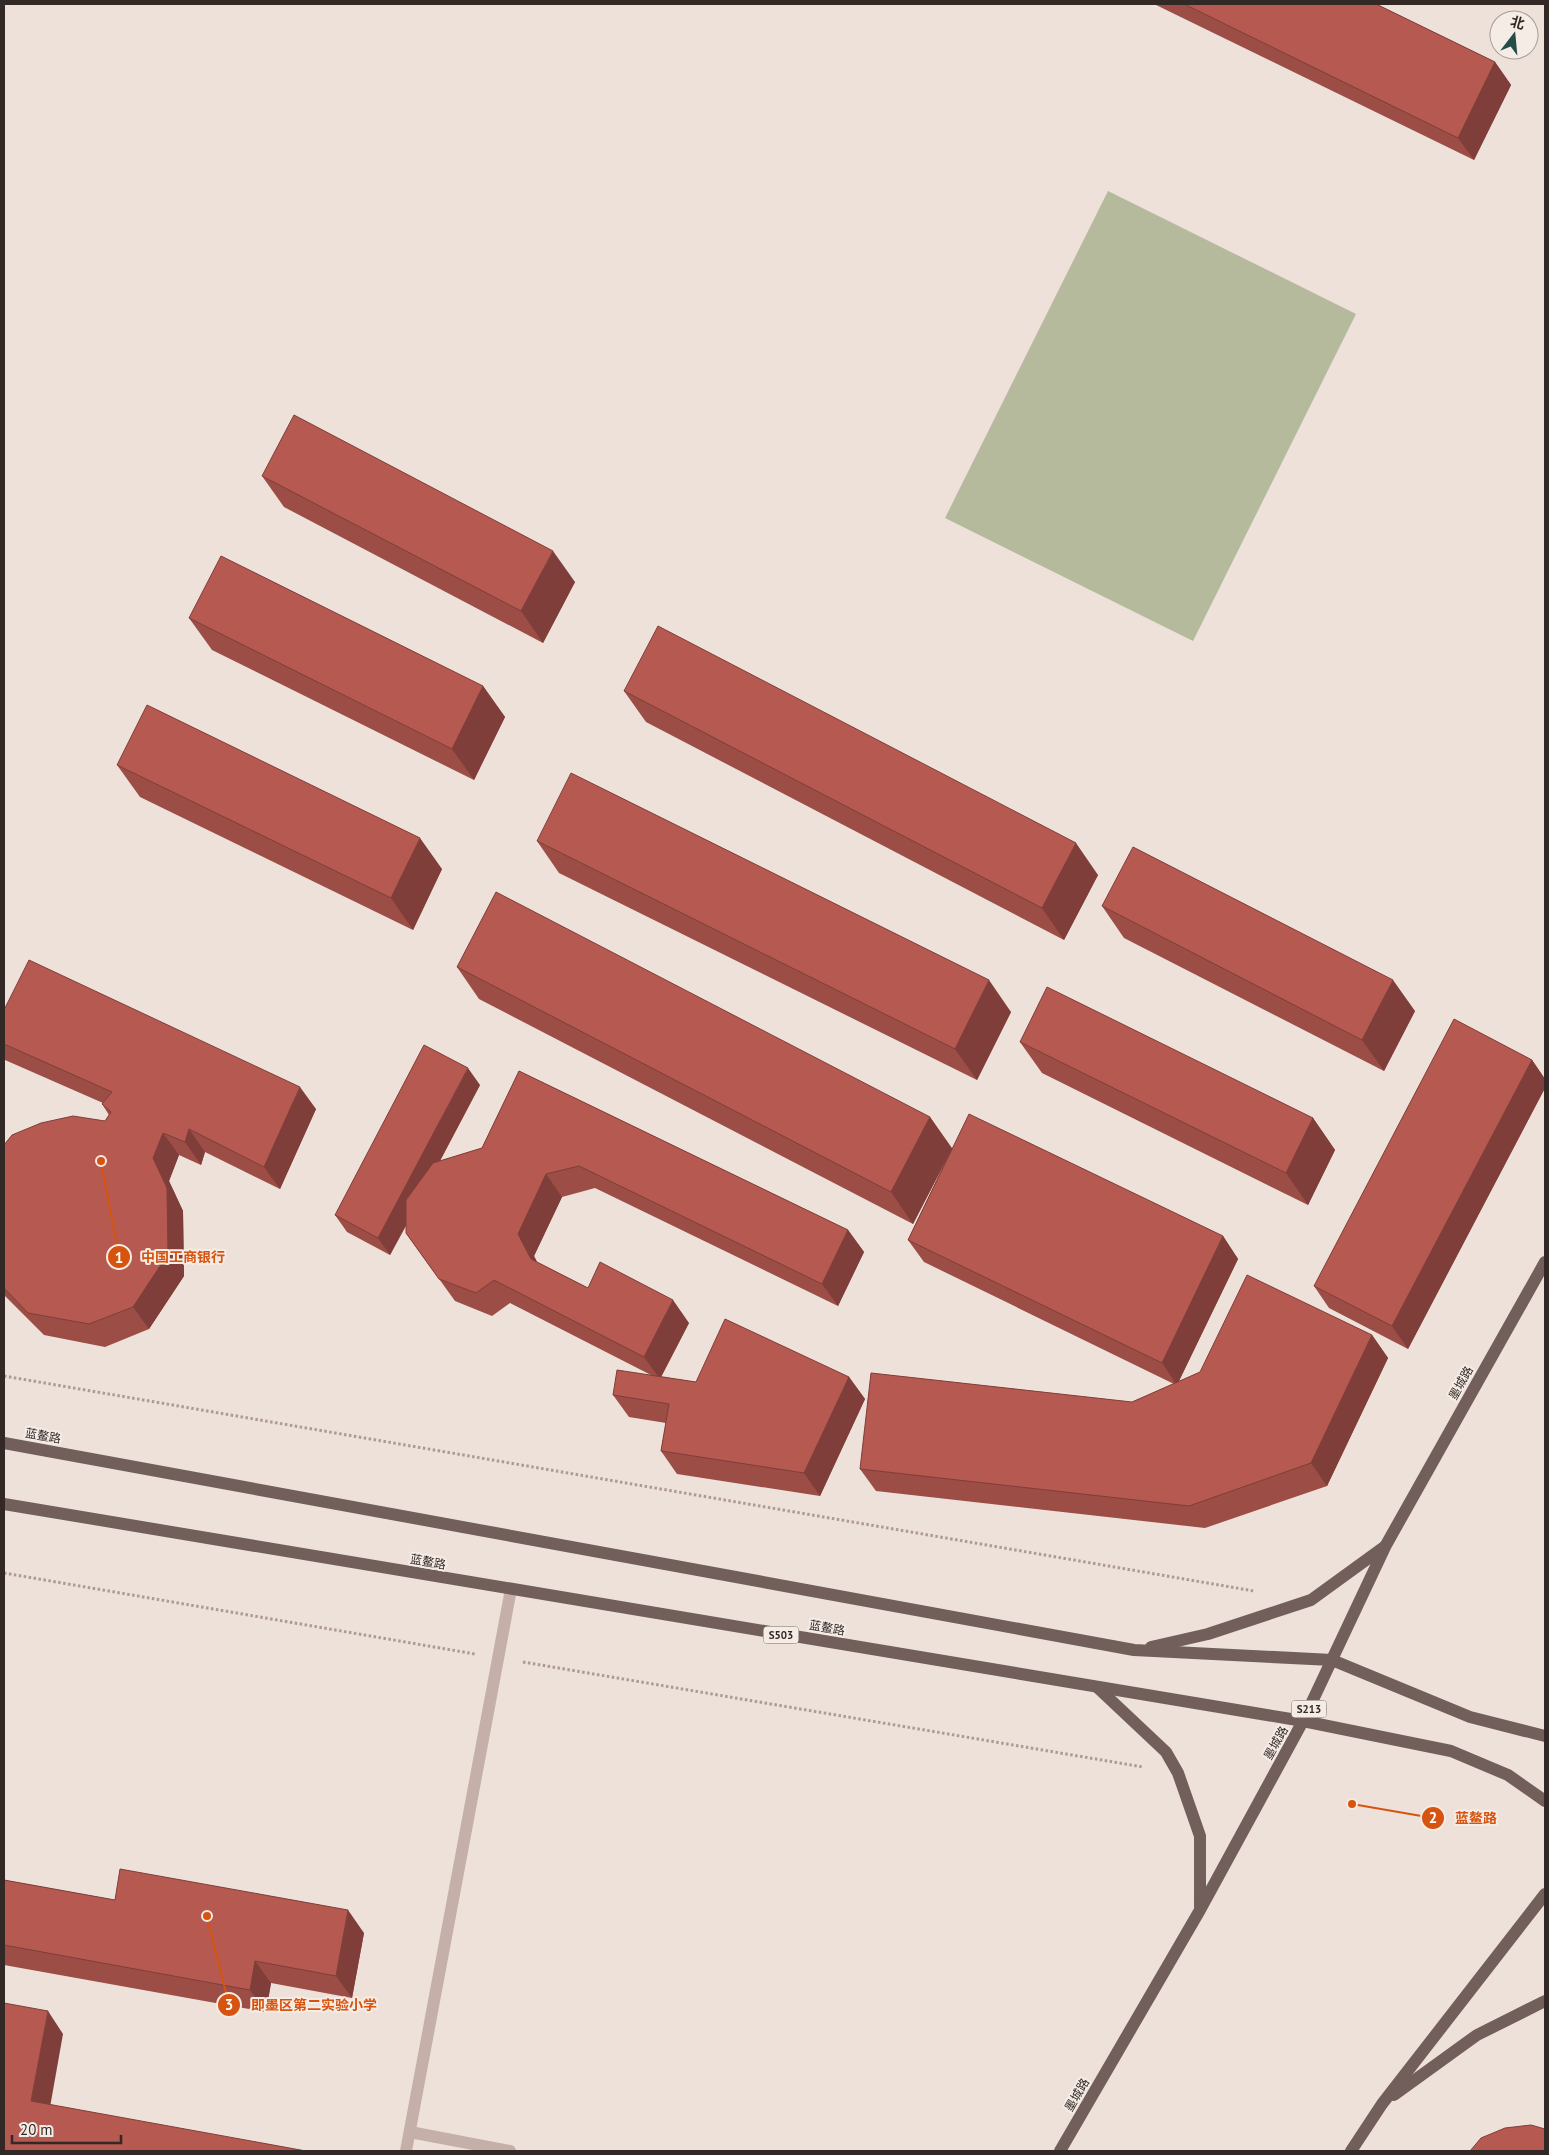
<svg xmlns="http://www.w3.org/2000/svg" width="1549" height="2155" font-family="'PT Sans','Noto Sans SC',sans-serif">
  <style>
    .green { fill: #b5ba9d }
    .lines { fill: none; stroke-linecap: round; stroke-linejoin: round }
    .path { stroke: #af9a93; stroke-width: 3; stroke-dasharray: 2.5 2.5; stroke-linecap: butt }
    .minor { stroke: #c4b0a8; stroke-width: 12 }
    .major { stroke: #725e5a; stroke-width: 12 }
    .wall { fill: #9c4d46 }
    .shaded-wall { fill: #7f3e39 }
    .building { fill: #b55951; stroke: #7f3e39 }
    .labels { text-anchor: middle; stroke-width: 4; stroke-linejoin: round; paint-order: stroke }
    .shield { fill: #f6ece6; stroke: #6d6460; stroke-width: 1 }
    .shield-label { font-size: 11px; font-weight: bold; fill: #322927 }
    .street-label { font-size: 12px; fill: #322927; stroke: #f6ece6 }
    .leader { fill: none; stroke: #d6540f; stroke-width: 2 }
    .callout-dot { fill: #d6540f; stroke: #f6ece6; stroke-width: 2 }
    .mark-label { font-size: 15px; text-anchor: middle; font-weight: bold; fill: #fff }
    .callout-label { font-size: 14px; text-anchor: middle; font-weight: bold; fill: #d6540f; stroke: #f6ece6; stroke-width: 4; stroke-linejoin: round; paint-order: stroke }
  </style>
  <rect width="100%" height="100%" fill="#ede1da"/>
  <path class="green" d="M1108,191L1356,314L1193,641L945,518Z"/>
  <g class="lines">
    <g class="path">
      <path d="M4,1376L1254,1591"/>
      <path d="M4,1573L475,1654"/>
      <path d="M523,1662L1143,1767"/>
    </g>
    <g class="minor">
      <path d="M410,2132L510,2151"/>
      <path d="M406,2151L511,1589"/>
    </g>
    <g class="major">
      <path d="M4,1443L1134,1650L1332,1660L1470,1717L1545,1736"/>
      <path d="M4,1504L1303,1721L1451,1751L1508,1775L1545,1801"/>
      <path d="M1151,1647L1208,1634L1311,1600L1384,1547"/>
      <path d="M1098,1688L1166,1752L1178,1773L1200,1836V1907"/>
      <path d="M1394,2095L1477,2035L1545,2001"/>
      <path d="M1060,2151L1200,1910L1303,1721L1386,1545L1545,1262"/>
      <path d="M1351,2151L1382,2104L1545,1894"/>
    </g>
  </g>
  <g class="wall">
    <path d="M1154,4H1376L1495,62L1511,85L1474,160Z"/>
    <path d="M262,476L575,582L543,643L284,507Z"/>
    <path d="M189,618L483,686L505,717L474,780L212,650Z"/>
    <path d="M624,691L1098,875L1064,940L646,722Z"/>
    <path d="M117,765L442,869L413,930L140,797Z"/>
    <path d="M537,841L1011,1012L977,1080L559,873Z"/>
    <path d="M1102,906L1415,1011L1384,1071L1124,938Z"/>
    <path d="M457,967L930,1117L952,1148L1223,1236L1238,1259L1179,1381L1372,1335L1388,1358L1327,1486L1205,1528L876,1491L860,1469L1132,1402L1174,1384L924,1262L908,1240L948,1156L913,1224L479,999Z"/>
    <path d="M4,1010L316,1109L280,1189L205,1152L201,1165L179,1155L169,1181L183,1211L184,1276L149,1329L105,1347L44,1335L4,1295V1145L105,1121L109,1115L102,1104L103,1103L5,1060L4,1058Z"/>
    <path d="M1020,1042L1313,1118L1335,1150L1308,1205L1042,1073Z"/>
    <path d="M1532,1060L1545,1079V1088L1408,1349L1329,1308L1314,1286Z"/>
    <path d="M519,1071L848,1230L864,1252L838,1306L595,1188L562,1197L534,1256L537,1262L588,1288L689,1323L661,1377L696,1382L849,1377L865,1399L820,1496L677,1474L661,1451L666,1423L629,1417L613,1395L651,1375L510,1303L492,1316L455,1301L406,1233V1226L390,1255L347,1232L335,1215L480,1085L440,1161L482,1148Z"/>
    <path d="M4,1880L115,1900L364,1933L352,1998L271,1983L266,2012L4,1965Z"/>
  </g>
  <g class="shaded-wall">
    <path d="M1495,62L1511,85L1474,160L1458,138Z"/>
    <path d="M553,551L575,582L543,643L521,611Z"/>
    <path d="M483,686L505,717L474,780L452,749Z"/>
    <path d="M420,838L442,869L413,930L391,898Z"/>
    <path d="M1076,843L1098,875L1064,940L1042,908Z"/>
    <path d="M989,980L1011,1012L977,1080L955,1049Z"/>
    <path d="M1393,980L1415,1011L1384,1071L1362,1040Z"/>
    <path d="M1532,1060L1545,1079V1088L1408,1349L1392,1326Z"/>
    <path d="M468,1068L480,1085L390,1255L378,1238Z"/>
    <path d="M300,1087L316,1109L280,1189L264,1167Z"/>
    <path d="M930,1117L952,1149L913,1224L891,1192Z"/>
    <path d="M1313,1118L1335,1150L1308,1205L1286,1173Z"/>
    <path d="M189,1129L205,1152L201,1165L185,1142Z"/>
    <path d="M163,1133L179,1155L169,1181L183,1211L184,1276L149,1329L133,1307L153,1158Z"/>
    <path d="M546,1174L562,1197L534,1256L547,1281L531,1259L518,1234Z"/>
    <path d="M848,1230L864,1252L838,1306L822,1284Z"/>
    <path d="M1223,1236L1238,1259L1177,1385L1162,1363Z"/>
    <path d="M673,1300L689,1323L660,1379L644,1357Z"/>
    <path d="M1372,1335L1388,1358L1327,1486L1311,1463Z"/>
    <path d="M849,1377L865,1399L820,1496L804,1473Z"/>
    <path d="M348,1910L364,1933L352,1998L336,1976Z"/>
    <path d="M255,1961L271,1983L266,2012L250,1990Z"/>
    <path d="M48,2011L63,2034L47,2124L31,2101Z"/>
  </g>
  <g class="building">
    <path d="M1184,4H1376L1495,62L1458,138Z"/>
    <path d="M294,415L553,551L521,611L262,476Z"/>
    <path d="M221,556L483,686L452,749L189,618Z"/>
    <path d="M658,626L1076,843L1042,908L624,691Z"/>
    <path d="M147,705L420,838L391,898L117,765Z"/>
    <path d="M571,773L989,980L955,1049L537,841Z"/>
    <path d="M1133,847L1393,980L1362,1040L1102,906Z"/>
    <path d="M496,892L930,1117L891,1192L457,967Z"/>
    <path d="M29,960L300,1087L264,1167L189,1129L185,1142L163,1133L153,1158L167,1188L168,1254L133,1307L89,1324L28,1313L4,1288V1145L12,1135L41,1123L73,1116L105,1121L111,1112L102,1104L112,1092L4,1044V1010Z"/>
    <path d="M1047,987L1313,1118L1286,1173L1020,1042Z"/>
    <path d="M1454,1019L1532,1060L1392,1326L1314,1286Z"/>
    <path d="M424,1045L468,1068L378,1238L335,1215Z"/>
    <path d="M519,1071L848,1230L822,1284L579,1166L546,1174L518,1234L531,1259L588,1288L600,1262L673,1300L644,1357L494,1280L476,1293L439,1279L406,1233V1200L433,1163L482,1148Z"/>
    <path d="M969,1114L1223,1236L1162,1363L908,1240Z"/>
    <path d="M1247,1275L1372,1335L1311,1463L1189,1506L860,1469L871,1373L1132,1402L1200,1372Z"/>
    <path d="M725,1319L849,1377L804,1473L661,1451L669,1404L613,1395L617,1370L696,1382Z"/>
    <path d="M120,1869L348,1910L336,1976L255,1961L250,1990L4,1945V1880L115,1900Z"/>
    <path d="M4,2003L48,2011L31,2101L306,2151H4Z"/>
    <path d="M1531,2125L1545,2129V2151H1470L1481,2138L1505,2128Z"/>
  </g>
  <g class="labels">
    <g class="shield">
      <rect x="763.5" y="1626.5" width="35" height="17" rx="4"/>
      <rect x="1291.5" y="1700.5" width="35" height="17" rx="4"/>
    </g>
    <g class="shield-label">
      <text x="781" y="1639">S503</text>
      <text x="1309" y="1713">S213</text>
    </g>
    <g class="street-label">
      <text transform="translate(1461 1383) rotate(-61)" y="4">墨城路</text>
      <text transform="translate(43 1436) rotate(10)" y="4">蓝鳌路</text>
      <text transform="translate(428 1562) rotate(10)" y="4">蓝鳌路</text>
      <text transform="translate(827 1628) rotate(10)" y="4">蓝鳌路</text>
      <text transform="translate(1276 1743) rotate(-61)" y="4">墨城路</text>
      <text transform="translate(1077 2095) rotate(-60)" y="4">墨城路</text>
    </g>
  </g>
  <path class="leader" d="M101 1161L119 1257M1352 1804L1433 1818M207 1916L229 2005"/>
  <g class="callout-dot">
    <circle cx="101" cy="1161" r="5"/>
    <circle cx="1352" cy="1804" r="5"/>
    <circle cx="207" cy="1916" r="5"/>
    <circle cx="119" cy="1257" r="12"/>
    <circle cx="1433" cy="1818" r="12"/>
    <circle cx="229" cy="2005" r="12"/>
  </g>
  <g class="mark-label">
    <text x="119" y="1263">1</text>
    <text x="1433" y="1823">2</text>
    <text x="229" y="2010">3</text>
  </g>
  <g class="callout-label">
    <text x="183" y="1262">中国工商银行</text>
    <text x="1476" y="1823">蓝鳌路</text>
    <text x="314" y="2010">即墨区第二实验小学</text>
  </g>
  <rect width="1549" height="2155" fill="none" stroke="#322927" stroke-width="10"/>
  <g transform="translate(1514 35) rotate(16)"><circle r="24" fill="#f6ece6" stroke="#a89e9a"/>
  <path d="M0-4L9 19L0 12L-9 19Z" fill="#234d49"/>
  <text y="-8" font-size="14" font-weight="bold" text-anchor="middle" fill="#322927">北</text>
  </g>
  <path d="M12 2135v8h109v-8" fill="none" stroke="#322927" stroke-width="2.5"/>
  <text x="20" y="2135" font-size="15" fill="#322927" stroke="#f6ece6" stroke-width="4" paint-order="stroke">20 m</text>
</svg>
